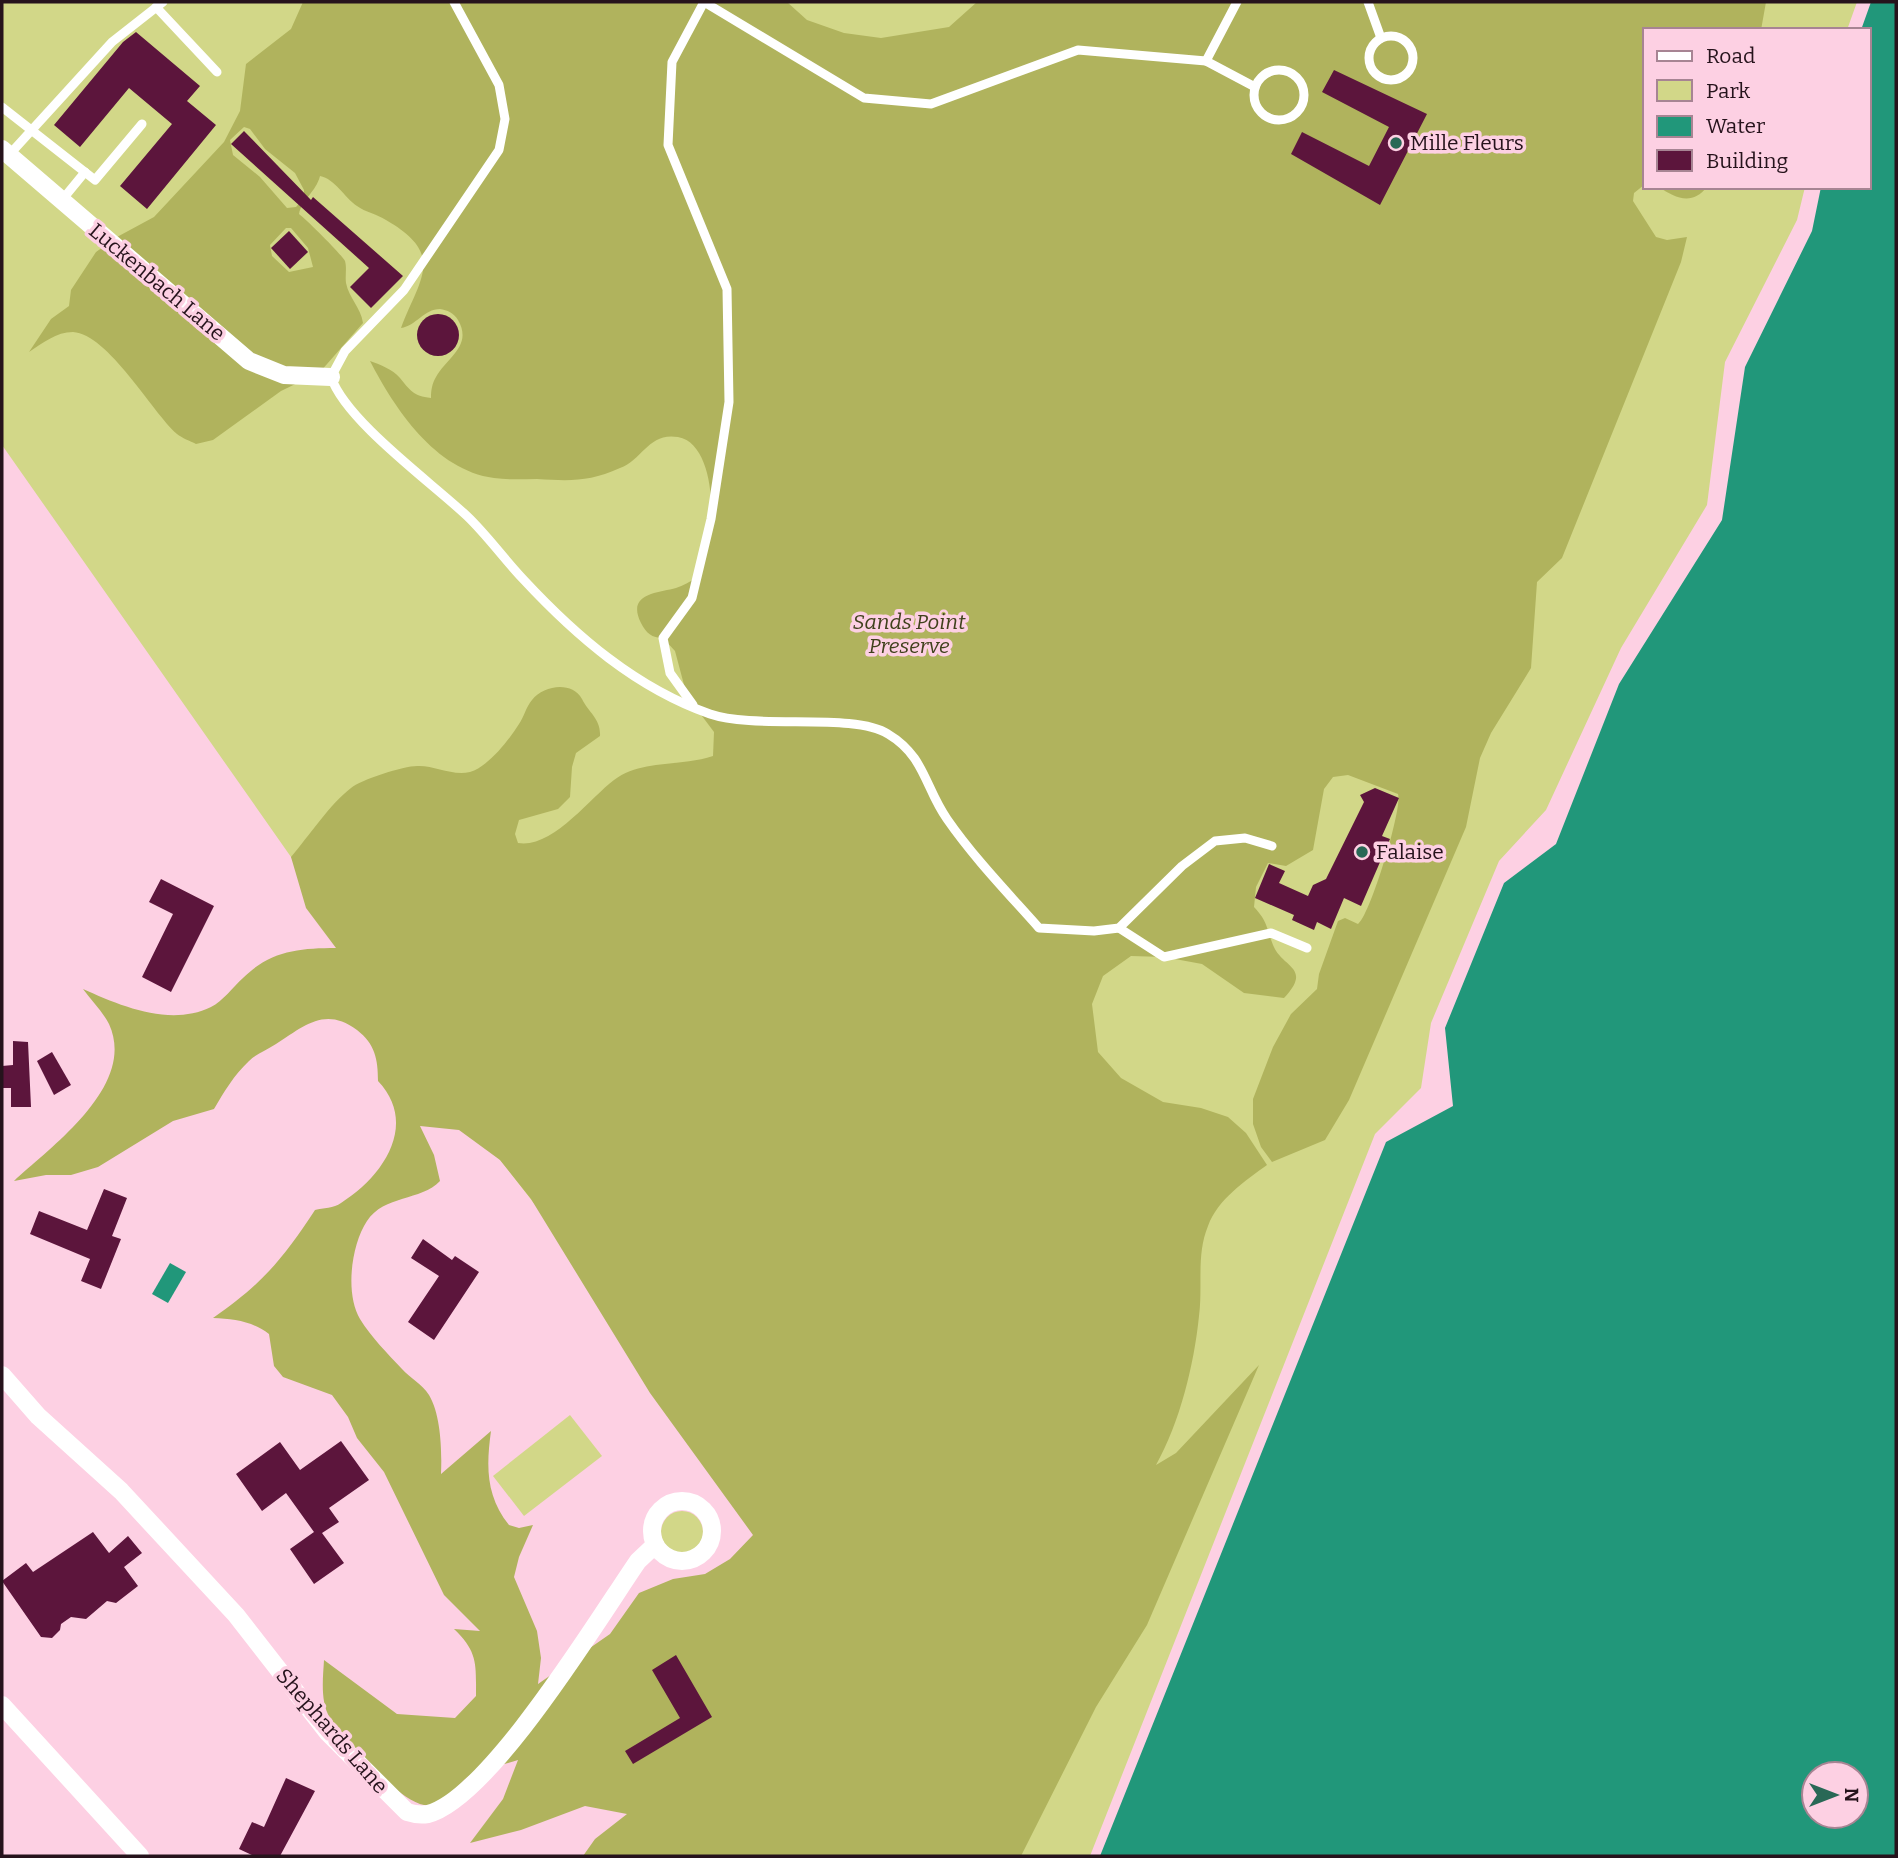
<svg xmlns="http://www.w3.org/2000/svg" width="1898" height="1858" font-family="Bitter,serif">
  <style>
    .green { fill: #d2d788 }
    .forest { fill: #b0b35d; fill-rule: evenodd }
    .water { fill: #21977a; fill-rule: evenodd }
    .building { fill: #5c153c }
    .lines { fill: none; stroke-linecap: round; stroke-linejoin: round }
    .lane { stroke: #fff; stroke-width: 9 }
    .street { stroke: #fff; stroke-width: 18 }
    .poi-dot { fill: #296856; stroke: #fdd0e3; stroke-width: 2.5 }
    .labels { text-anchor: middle; stroke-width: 7; stroke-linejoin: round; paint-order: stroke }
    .poi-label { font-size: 21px; fill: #26131c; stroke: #fdd0e3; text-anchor: start }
    .street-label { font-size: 21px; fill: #26131c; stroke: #fdd0e3 }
    .park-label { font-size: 21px; font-style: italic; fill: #40411c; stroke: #fdd0e3 }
  </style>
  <rect width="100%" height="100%" fill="#fdd0e3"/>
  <g class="green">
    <path d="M2,2H1857L1847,30H1644V187H1805L1797,220L1725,362L1707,505L1621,648L1546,810L1499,861L1431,1023L1421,1088L1375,1134L1090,1856H857L754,1535L709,1451L537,1207L468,1119L291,857L2,445Z"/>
    <path d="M570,1415L602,1456L524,1516L493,1476Z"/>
    <circle cx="682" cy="1532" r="21"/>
  </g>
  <g class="forest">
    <path d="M303,2H787L807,20L844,33L881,38L949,27L977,2H1766L1761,30H1644V185L1634,193L1633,201L1656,237L1667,240L1687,237L1681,262L1562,558L1537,582L1531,668L1491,733L1480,758L1466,827L1349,1100L1325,1140L1272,1162L1261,1147L1253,1124V1099L1273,1047L1291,1014L1317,989L1319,974L1338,921L1345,918L1358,924C1370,916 1403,807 1398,794L1348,775L1333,777L1324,789L1313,850L1286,866L1268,863L1256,887L1254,907C1268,922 1266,927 1273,945C1282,968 1313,967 1284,998L1244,993L1202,964L1164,957L1131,956L1103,976L1092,1004L1098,1052L1121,1078L1163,1102L1201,1108L1228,1117L1246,1133L1267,1165C1245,1181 1218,1199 1208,1226C1196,1255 1203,1286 1199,1316C1194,1365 1180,1422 1156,1465L1176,1453L1259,1365L1147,1625L1096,1707L1021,1856H583L595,1839L627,1814L585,1806L521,1830L470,1843L503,1799L518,1760C504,1765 485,1767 472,1774C455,1784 448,1809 424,1805C399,1801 342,1740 330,1718C320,1702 323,1678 324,1660L397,1714L455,1718L476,1696C476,1664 478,1652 454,1629L480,1631L444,1595L384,1472L357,1438L348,1417L332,1395L283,1377L274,1366L269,1334C252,1321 234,1319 213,1318C261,1285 283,1259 315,1210C323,1208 334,1208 341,1203C383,1177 419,1124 378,1081C378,1059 375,1044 357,1030C325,1006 304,1026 276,1044C267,1050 256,1054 249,1061C234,1075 224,1092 214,1109L173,1121L98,1167L71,1175H46L14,1181C53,1145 137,1085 109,1024C103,1012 91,1000 83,989C121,1006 170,1027 211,1007C223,1001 233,987 243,978C270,951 299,948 336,948L306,908L291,857C309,836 330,804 351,788C360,780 404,766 417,766C434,765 451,776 470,772C488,767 509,740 519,724C524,717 526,707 532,700C544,685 572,681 582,699C589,713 601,719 600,736L576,753L572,767L570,797L558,809L519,820L515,834L518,843C552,849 590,798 614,780C642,759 681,767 713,756L714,732L687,696L675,651L663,638C652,638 646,633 641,623C626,593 658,593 676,588C683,586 690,581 697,578C701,559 708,540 710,521C714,497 708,442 678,437C649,432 643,459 620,468C589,482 570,481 537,479C523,479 508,480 494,478C435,470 395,409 370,361C381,365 392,369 400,378C410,390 413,396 431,398C431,390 432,384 436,377C447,357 473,346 458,320C454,313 447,310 440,309C424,309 416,326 401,328C419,279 447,255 386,220C377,214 365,212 357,206C344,197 335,179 320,176C316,192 302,199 299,214C307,220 342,255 345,261C347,268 345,276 346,283C349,298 361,308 363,323L320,372L281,391L213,440L196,444C190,441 182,438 177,434C152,412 108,334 73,332C56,332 43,343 29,352L51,319L69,306L71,290L96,252L117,237L154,217L224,142L240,111L246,64L291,29ZM244,127L250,129L265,149L295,173L304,190V198L296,207L287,208L260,177L233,155L230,140ZM286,228H291L308,248L313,267L289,272L272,256L270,245ZM420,1126L459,1130L500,1160L531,1199L650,1393L753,1535L730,1559L705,1574L673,1579L639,1593L610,1634L538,1684L541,1658L537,1631L514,1577L519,1557L533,1525L519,1528L509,1525C486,1496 486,1467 491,1431L441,1474C442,1451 441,1415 429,1395C422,1384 410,1378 402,1369C388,1354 371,1337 360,1319C345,1294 351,1245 367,1221C384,1195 421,1201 440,1181L434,1155Z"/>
    <path d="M1659,187H1707C1692,206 1675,198 1659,187Z"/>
  </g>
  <g class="water">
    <path d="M1871,2H1896V1856H1100L1386,1142L1453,1106L1445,1028L1504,883L1556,844L1619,684L1722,520L1745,367L1812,231L1821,187H1868V30H1861ZM1814,1774H1856V1816H1814Z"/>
    <path d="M170,1263L186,1272L168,1303L152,1294Z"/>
  </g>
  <g class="building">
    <path d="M136,32L200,86L187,101L216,125L147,209L120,186L172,124L129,88L80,147L54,125L123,42Z"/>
    <path d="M1334,70L1427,114L1380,205L1291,154L1302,132L1369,166L1389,127L1322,92Z"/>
    <path d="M244,131L311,200L313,197L403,276L371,308L350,287L369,268L231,144Z"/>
    <path d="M289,231L308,252L290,269L271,248Z"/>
    <circle cx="438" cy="335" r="21"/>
    <path d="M1375,788L1399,798L1382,836L1390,839L1361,906L1344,898L1331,929L1317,922L1314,930L1292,920L1294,915L1255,898L1269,864L1285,871L1279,883L1308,896L1313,885L1326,879L1364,802L1360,795Z"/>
    <path d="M161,879L214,906L171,992L142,977L173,914L149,902Z"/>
    <path d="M13,1041L28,1042L31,1107H11V1088H2V1066L13,1065Z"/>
    <path d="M52,1052L71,1085L54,1095L37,1061Z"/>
    <path d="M104,1189L127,1198L112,1236L121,1239L101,1289L81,1281L90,1259L30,1234L39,1211L87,1230Z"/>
    <path d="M423,1239L452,1260L455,1256L479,1272L434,1340L408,1322L439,1276L411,1258Z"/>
    <path d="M341,1441L369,1480L329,1508L339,1522L322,1533L344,1563L314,1584L290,1549L314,1532L286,1493L262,1511L236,1474L280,1442L300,1470Z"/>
    <path d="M93,1532L109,1553L128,1536L142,1553L124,1567L138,1586L116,1603L107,1601L86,1619L71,1617L61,1624L60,1630L52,1638L41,1637L2,1581L26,1563L33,1572Z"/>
    <path d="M676,1655L712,1717L633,1764L625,1751L680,1718L652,1670Z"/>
    <path d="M286,1778L315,1791L280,1856H254L239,1849L252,1822L264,1827Z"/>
  </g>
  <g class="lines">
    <g class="lane">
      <path d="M454,2L499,85L505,119L499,150L404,290L345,351L331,377C346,421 431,482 467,516C487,535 504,559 523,579C576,636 636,688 710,714C757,730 854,712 888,734C925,756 925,788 947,819C974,858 1008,893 1039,928L1094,931L1119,928L1182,866L1215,841L1245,838L1272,846"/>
      <path d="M704,2L864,98L931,104L1078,50L1206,61L1255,87"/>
      <path d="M1368,2L1381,38"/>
      <path d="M156,7L217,72"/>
      <circle cx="1391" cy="58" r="22"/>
      <path d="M1206,61L1237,2"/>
      <circle cx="1279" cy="95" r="25"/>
      <path d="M2,107L95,180L142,124"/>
      <path d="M9,155L112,42L163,2"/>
      <path d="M62,200L85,172"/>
      <path d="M693,705L670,673L663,638L692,598L711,519L729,402L727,289L668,145L672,62L704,2"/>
      <path d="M1119,928L1164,957L1271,933L1307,948"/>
    </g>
    <g class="street">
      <path d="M2,149L249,361L284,375L331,377"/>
      <path d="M2,1375L38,1416L121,1491L236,1615L328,1733L407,1812C413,1814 421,1815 428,1814C490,1798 600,1616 638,1561L655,1545"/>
      <circle cx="682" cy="1531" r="30"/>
      <path d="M2,1705L140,1856"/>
    </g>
  </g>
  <g class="poi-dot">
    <circle cx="1396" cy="143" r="7"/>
    <circle cx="1362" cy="852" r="7"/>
  </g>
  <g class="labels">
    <g class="poi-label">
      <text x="1410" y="150">Mille Fleurs</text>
      <text x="1376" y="859">Falaise</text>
    </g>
    <g class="street-label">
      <text transform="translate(157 282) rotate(40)" y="7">Luckenbach Lane</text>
      <text transform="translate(332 1731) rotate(49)" y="7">Shephards Lane</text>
    </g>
    <g class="park-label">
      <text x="909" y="629">Sands Point<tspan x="909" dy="24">Preserve</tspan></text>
    </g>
  </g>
  <rect width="1898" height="1858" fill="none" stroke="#26131c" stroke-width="7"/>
  <rect x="1643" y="28" width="228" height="161" fill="#fdd0e3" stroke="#a78493" stroke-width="2"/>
  <rect x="1657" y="51" width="35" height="10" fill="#ffffff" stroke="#a78493" stroke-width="2"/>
  <text x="1706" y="63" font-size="21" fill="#26131c">Road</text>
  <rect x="1657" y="80" width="35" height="21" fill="#d2d788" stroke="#a78493" stroke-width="2"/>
  <text x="1706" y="98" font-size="21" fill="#26131c">Park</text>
  <rect x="1657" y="116" width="35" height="21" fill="#21977a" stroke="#a78493" stroke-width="2"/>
  <text x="1706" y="133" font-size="21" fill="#26131c">Water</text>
  <rect x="1657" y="150" width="35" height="21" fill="#5c153c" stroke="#a78493" stroke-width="2"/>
  <text x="1706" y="168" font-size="21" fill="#26131c">Building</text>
  <g transform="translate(1835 1795) rotate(90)"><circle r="33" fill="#fdd0e3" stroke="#a78493" stroke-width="2"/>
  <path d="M0-5L12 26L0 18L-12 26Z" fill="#296856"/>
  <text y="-10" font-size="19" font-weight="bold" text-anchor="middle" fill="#26131c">N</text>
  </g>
</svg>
